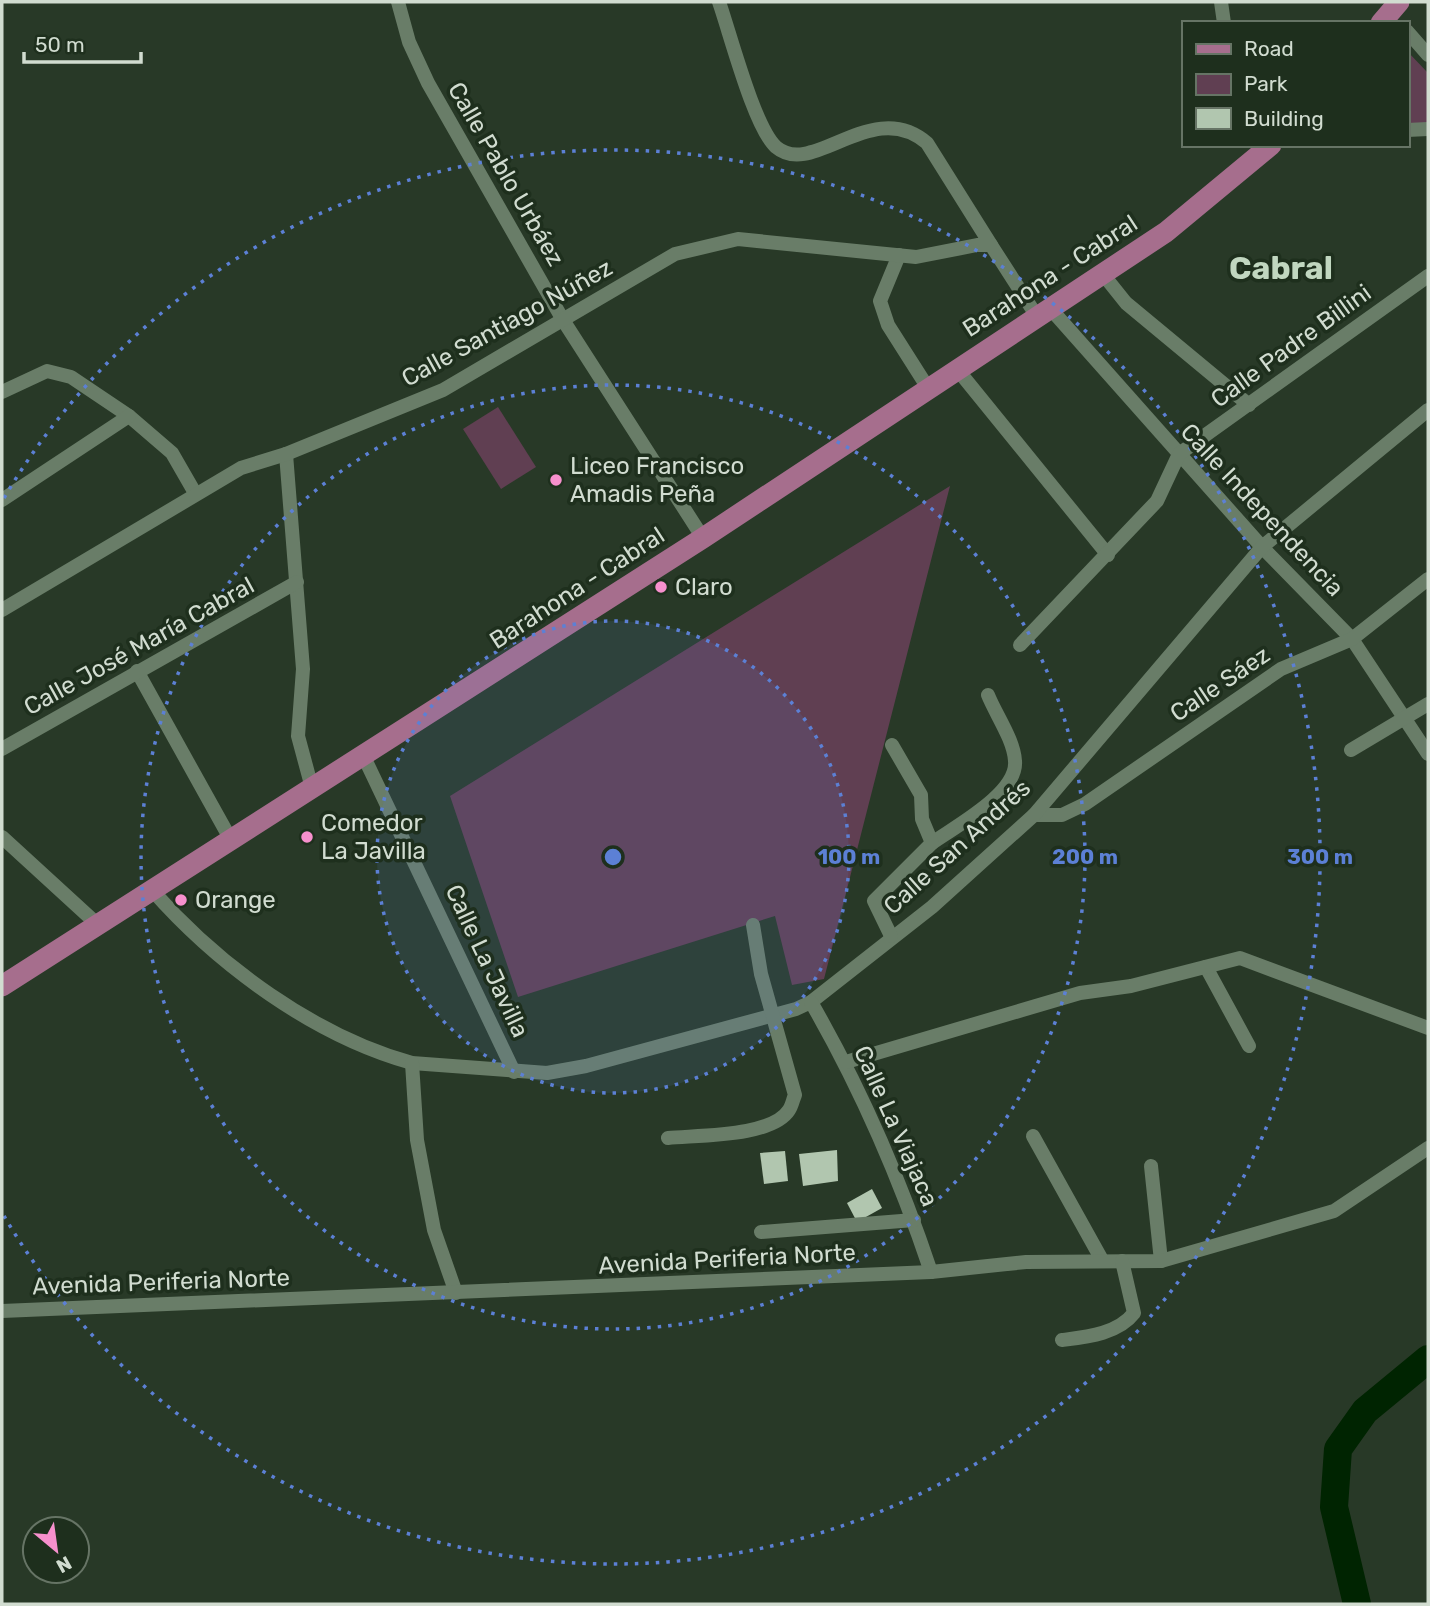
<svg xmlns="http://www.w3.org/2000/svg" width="1430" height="1606" font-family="Rubik,sans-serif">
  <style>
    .green { fill: #603f52 }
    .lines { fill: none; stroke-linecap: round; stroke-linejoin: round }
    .river { stroke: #002401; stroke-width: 28 }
    .building { fill: #b1c6af }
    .minor { stroke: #697d68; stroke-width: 14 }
    .primary { stroke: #a66e8d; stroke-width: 21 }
    .ring { fill: none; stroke: #5c80d5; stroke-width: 3.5; stroke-dasharray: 3.5 7 }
    .poi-dot { fill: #f790cd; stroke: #1e2f1d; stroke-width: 2.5 }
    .labels { text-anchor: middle; stroke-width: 7; stroke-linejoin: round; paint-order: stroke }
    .street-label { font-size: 24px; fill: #d1dcd0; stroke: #1e2f1d }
    .poi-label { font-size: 24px; fill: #d1dcd0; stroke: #1e2f1d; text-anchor: start }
    .district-label { font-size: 32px; font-weight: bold; fill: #c1d7c0; stroke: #1e2f1d }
    .centre { fill: #5c80d5; stroke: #1e2f1d; stroke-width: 3.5 }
    .ring-label { font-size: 21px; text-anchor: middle; font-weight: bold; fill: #5c80d5; stroke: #1e2f1d; stroke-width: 7; stroke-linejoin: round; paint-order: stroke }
  </style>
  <rect width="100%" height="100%" fill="#283927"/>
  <g class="green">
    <path d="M1407,51L1428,73V123H1407Z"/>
    <path d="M498,407L536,467L501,489L463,429Z"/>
    <path d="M950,486L824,979L792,985L775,916L518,997L450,796Z"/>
  </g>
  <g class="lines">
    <path class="river" d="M1357,1604L1334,1507L1338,1449L1365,1411L1428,1359"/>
  </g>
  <g class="building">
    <path d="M837,1150L838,1181L803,1186L799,1154Z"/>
    <path d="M785,1151L788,1181L764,1184L760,1153Z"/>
    <path d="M872,1189L882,1208L857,1222L847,1203Z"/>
  </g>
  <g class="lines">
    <g class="minor">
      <path d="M398,2L409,42L428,83L563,320L703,538"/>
      <path d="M719,2C730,33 754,127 776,147C813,179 872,96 927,143L991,245"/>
      <path d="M1221,2L1224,23"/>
      <path d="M1407,31L1428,55"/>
      <path d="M1407,130L1428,129"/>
      <path d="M899,255L880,301L888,325L928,388"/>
      <path d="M1102,273L1126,303L1249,405"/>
      <path d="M1049,307L1262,547L1352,639L1428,754"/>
      <path d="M957,369L1108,555"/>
      <path d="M2,392L47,371L71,377L129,416L172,453L195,493"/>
      <path d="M286,454L303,669L298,736L312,788"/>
      <path d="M2,500L129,416"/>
      <path d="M2,610L241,468L286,454L443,390L675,254L738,239L916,257L977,245H991L1036,315"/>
      <path d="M1020,645L1157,501L1179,454L1428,276"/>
      <path d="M137,671L231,840"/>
      <path d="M2,749L297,582"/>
      <path d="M1351,750L1428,704"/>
      <path d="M364,757L514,1072"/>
      <path d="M1034,815H1062L1085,804L1281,669L1352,639L1428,579"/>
      <path d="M2,837L97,924"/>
      <path d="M932,843C956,826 1018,793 1015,761C1014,740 996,715 988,695"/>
      <path d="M152,890C218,965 314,1036 412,1063L547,1073L586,1066L796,1009L811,1002L932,907L1034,815L1262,547L1428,410"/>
      <path d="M891,936L874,901L932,843L922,819L921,795L892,745"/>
      <path d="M1206,967L1249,1046"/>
      <path d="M811,1002C860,1087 900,1179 931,1272"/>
      <path d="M846,1062L1080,993L1131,986L1240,958L1428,1028"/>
      <path d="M412,1063L417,1140L434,1230L456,1293"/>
      <path d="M1033,1136L1102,1260"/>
      <path d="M668,1138C698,1135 772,1137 789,1110C792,1106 793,1099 795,1095L761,974L753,925"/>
      <path d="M1151,1166L1161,1261"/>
      <path d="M761,1232L914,1220"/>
      <path d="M2,1311L931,1272L1026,1262L1161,1261L1334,1211L1428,1148"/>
      <path d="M1062,1340C1086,1337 1118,1334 1134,1313L1122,1261"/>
    </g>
    <g class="primary">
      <path d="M1381,23L1399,2"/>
      <path d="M2,986L703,538L1166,232L1271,145"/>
    </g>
  </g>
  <circle cx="613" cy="857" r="236" fill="#5c80d5" fill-opacity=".12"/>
  <g class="ring">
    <circle cx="613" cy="857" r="236"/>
    <circle cx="613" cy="857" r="472"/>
    <path d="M4 498A707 707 0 1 1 4 1216"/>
  </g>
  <g class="poi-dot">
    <circle cx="556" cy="480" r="7"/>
    <circle cx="661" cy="587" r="7"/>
    <circle cx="307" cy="837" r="7"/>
    <circle cx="181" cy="900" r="7"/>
  </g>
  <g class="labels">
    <g class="street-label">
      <text transform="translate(506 174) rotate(60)" y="8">Calle Pablo Urbáez</text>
      <text transform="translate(1050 276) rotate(-33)" y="8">Barahona - Cabral</text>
      <text transform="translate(507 323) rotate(-29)" y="8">Calle Santiago Núñez</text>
      <text transform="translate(1291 346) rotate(-36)" y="8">Calle Padre Billini</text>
      <text transform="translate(1262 510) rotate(47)" y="8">Calle Independencia</text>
      <text transform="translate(577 588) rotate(-33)" y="8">Barahona - Cabral</text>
      <text transform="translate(139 646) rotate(-29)" y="8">Calle José María Cabral</text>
      <text transform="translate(1220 684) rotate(-34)" y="8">Calle Sáez</text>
      <text transform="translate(957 847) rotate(-42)" y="8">Calle San Andrés</text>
      <text transform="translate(487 961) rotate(65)" y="8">Calle La Javilla</text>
      <text transform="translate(896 1126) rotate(66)" y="8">Calle La Viajaca</text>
      <text transform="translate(727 1259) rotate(-3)" y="8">Avenida Periferia Norte</text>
      <text transform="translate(161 1282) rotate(-2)" y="8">Avenida Periferia Norte</text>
    </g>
    <g class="poi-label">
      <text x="570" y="474">Liceo Francisco<tspan x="570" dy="28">Amadis Peña</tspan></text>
      <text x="675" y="595">Claro</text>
      <text x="321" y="831">Comedor<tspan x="321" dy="28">La Javilla</tspan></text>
      <text x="195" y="908">Orange</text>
    </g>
    <g class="district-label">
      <text x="1281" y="279">Cabral</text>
    </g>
  </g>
  <circle cx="613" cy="857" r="10" class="centre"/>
  <g class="ring-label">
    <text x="849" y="864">100 m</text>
    <text x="1085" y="864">200 m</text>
    <text x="1320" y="864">300 m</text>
  </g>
  <rect width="1430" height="1606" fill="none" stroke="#d1dcd0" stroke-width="7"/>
  <rect x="1182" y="21" width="228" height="126" fill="#1e2f1d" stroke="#667465" stroke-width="2"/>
  <rect x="1196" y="44" width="35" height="10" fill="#a66e8d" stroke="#667465" stroke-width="2"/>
  <text x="1244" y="56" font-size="21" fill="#d1dcd0">Road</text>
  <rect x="1196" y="74" width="35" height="21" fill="#603f52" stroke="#667465" stroke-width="2"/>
  <text x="1244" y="91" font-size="21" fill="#d1dcd0">Park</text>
  <rect x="1196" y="108" width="35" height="21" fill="#b1c6af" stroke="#667465" stroke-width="2"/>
  <text x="1244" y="126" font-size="21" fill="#d1dcd0">Building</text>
  <g transform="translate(56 1550) rotate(151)"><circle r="33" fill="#1e2f1d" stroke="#667465" stroke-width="2"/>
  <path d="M0-5L12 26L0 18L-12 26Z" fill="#f790cd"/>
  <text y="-10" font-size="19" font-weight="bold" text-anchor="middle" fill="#d1dcd0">N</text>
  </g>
  <path d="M24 52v10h117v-10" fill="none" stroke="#d1dcd0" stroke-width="3.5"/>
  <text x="35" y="52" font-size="21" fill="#d1dcd0" stroke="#1e2f1d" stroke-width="5" paint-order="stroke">50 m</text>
</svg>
